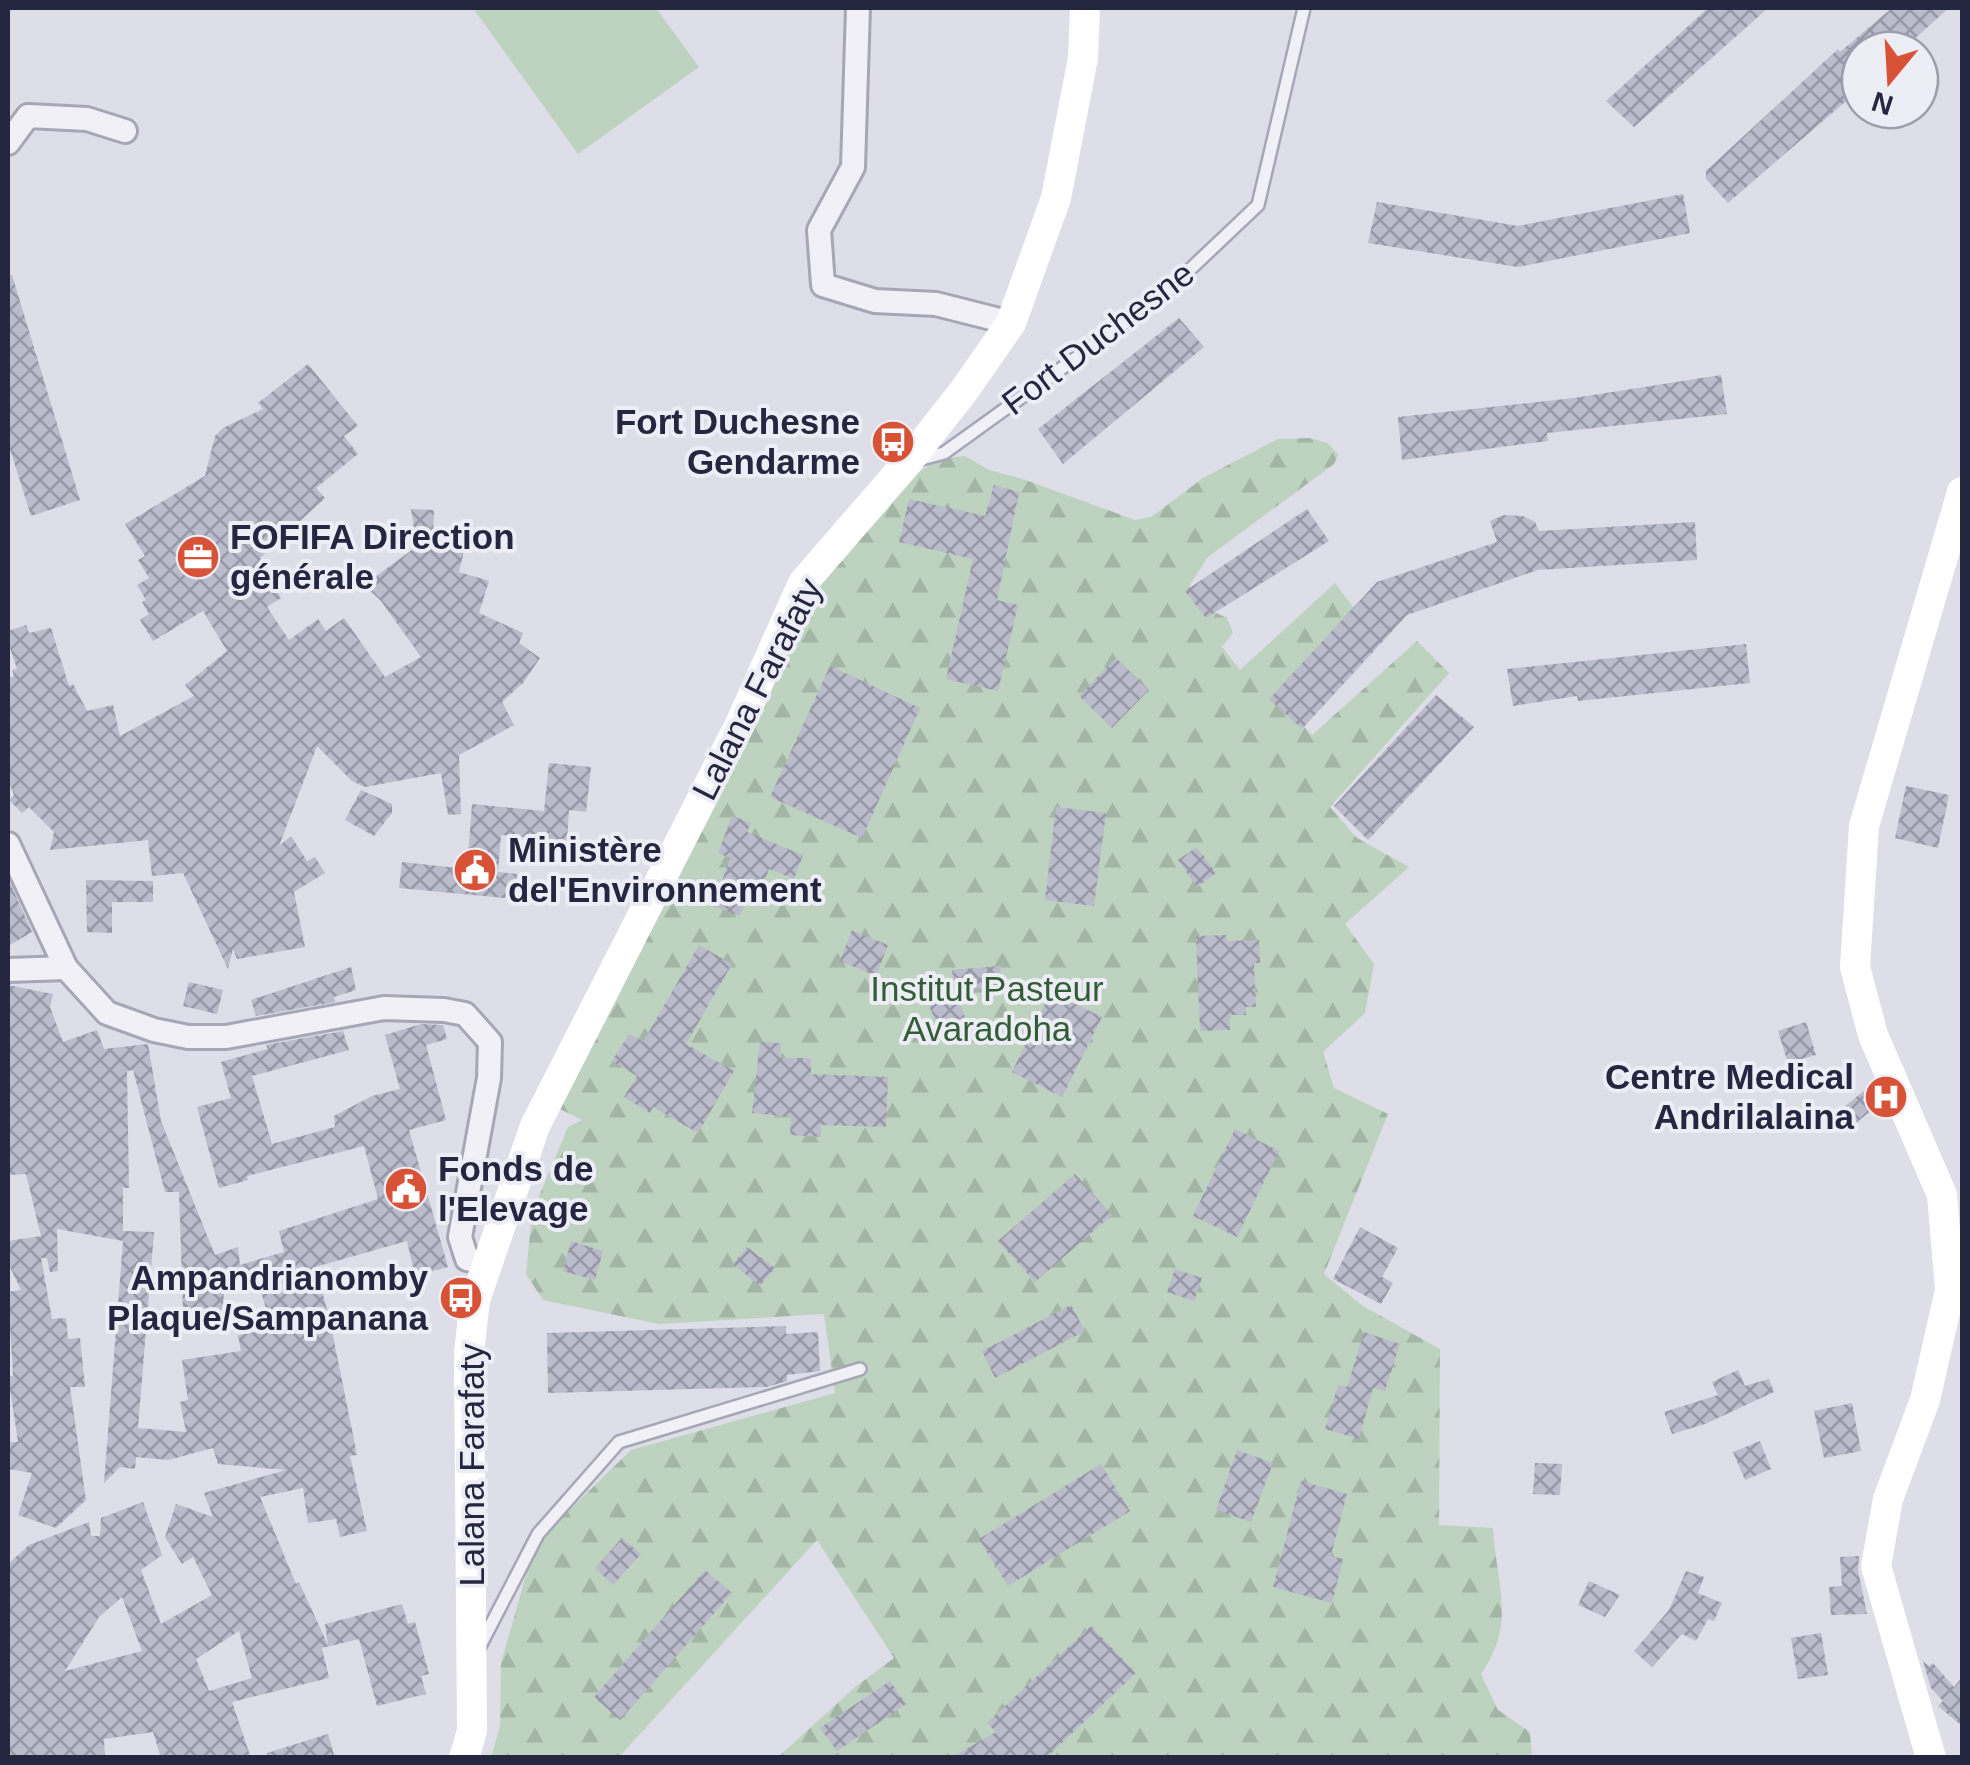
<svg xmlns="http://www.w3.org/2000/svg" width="1970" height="1765" font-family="Helvetica,sans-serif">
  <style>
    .forest { fill: url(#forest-firs) }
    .garden { fill: #bed3bf }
    .building { fill: url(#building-cross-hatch); fill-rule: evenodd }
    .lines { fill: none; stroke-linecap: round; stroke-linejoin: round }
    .lane-casing { stroke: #a6a7b6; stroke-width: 16 }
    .street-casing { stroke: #a6a7b6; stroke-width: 28 }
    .lane { stroke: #f0f0f6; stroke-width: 11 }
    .street { stroke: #f0f0f6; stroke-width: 22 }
    .secondary { stroke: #fff; stroke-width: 30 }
    .labels { text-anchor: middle; stroke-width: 8; stroke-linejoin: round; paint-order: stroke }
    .street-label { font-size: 35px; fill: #252740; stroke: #ededf6 }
    .poi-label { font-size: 35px; font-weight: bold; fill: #252740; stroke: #ededf6; text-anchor: end }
    .park-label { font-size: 35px; fill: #325d37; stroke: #ededf6 }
  </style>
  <defs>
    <pattern id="forest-firs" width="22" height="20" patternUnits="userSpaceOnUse" patternTransform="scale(2.5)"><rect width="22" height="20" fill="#bed3bf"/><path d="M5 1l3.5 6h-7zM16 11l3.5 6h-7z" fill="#a3b5a5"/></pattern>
    <pattern id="building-cross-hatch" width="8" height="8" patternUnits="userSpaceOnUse" patternTransform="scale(2.5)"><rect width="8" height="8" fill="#babbcb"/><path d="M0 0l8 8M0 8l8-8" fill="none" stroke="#9798a6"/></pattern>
  </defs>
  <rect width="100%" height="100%" fill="#dddee8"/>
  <path class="forest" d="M1309,438L1328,443L1338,455L1334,464L1208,557L1189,586L1208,609L1227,618L1233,633L1222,647L1240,670L1335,583L1363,620L1281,703L1312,735L1417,641L1449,673L1330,807L1357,838L1409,867L1345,924L1374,964L1365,1013L1323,1052L1334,1088L1388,1114L1324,1274L1363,1306L1440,1349L1439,1525L1493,1528C1496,1585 1517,1623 1481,1674L1498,1710L1530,1732L1532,1757H778L855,1687L894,1658L817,1540L619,1757L491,1758L500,1726L501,1663L530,1561L545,1534L631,1450L835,1393L824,1314L659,1324L543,1300L526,1274L532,1213L568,1127L582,1120L552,1105L817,581L906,480L940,459L965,456L989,470L1023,479L1135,520L1151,517L1203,478L1278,439Z"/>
  <path class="garden" d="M473,8H656L699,67L578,154Z"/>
  <g class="building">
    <path d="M1708,8H1768L1634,127L1606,101Z"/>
    <path d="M1892,8H1949L1902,50H1860V89L1728,203L1706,179V171L1838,49L1840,52Z"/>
    <path d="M1683,194L1690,233L1518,267L1368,243L1377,202L1518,226Z"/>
    <path d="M12,275L80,500L31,516L8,443V276Z"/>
    <path d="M1179,318L1204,347L1063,464L1038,429Z"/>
    <path d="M308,364L358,426L344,436L358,454L316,488L325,498L260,558L281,598L267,607L289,640L318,619L326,631L344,618L385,677L421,657L381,601L364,585L416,547L409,528L414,529L411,509L434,510L433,534L466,543L459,572L489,581L479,613L523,633L519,643L540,658L523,683L502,702L514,725L459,755L461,814L448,815L441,773L365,787L352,781L317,746L279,846L291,836L307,861L315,857L325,873L294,892L305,947L237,959L233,949L228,969L183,873L152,876L148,840L50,850L54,832L29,807L22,813L9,800L14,795L8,780V678L14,676L12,670L17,669L8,642V631L26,625L29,633L51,628L69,686L73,684L87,711L113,705L120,736L194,696L185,685L227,651L203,611L153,641L140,620L149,614L142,602L146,600L137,585L149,578L138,560L145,556L125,524L205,476L215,436L223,428L263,409L258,403Z"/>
    <path d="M1721,375L1727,414L1547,433L1548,441L1402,460L1398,417L1574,398Z"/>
    <path d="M994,485L1019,492L997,600L1018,605L998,691L946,679L973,559L899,542L909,499L985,516Z"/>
    <path d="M1307,509L1329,541L1206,618L1185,591Z"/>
    <path d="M1504,515L1523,516L1535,522L1539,531L1695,522L1697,560L1538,570L1407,615L1302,729L1269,699L1377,582L1497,542L1490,521Z"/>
    <path d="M1746,644L1750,683L1578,701L1577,696L1513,706L1507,669Z"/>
    <path d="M1116,658L1149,690L1112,728L1079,696Z"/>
    <path d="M830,666L920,708L862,838L770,797Z"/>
    <path d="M1436,695L1474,727L1368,840L1334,806Z"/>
    <path d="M549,763L591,767L586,812L569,810L567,841L501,835L498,872L517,874L514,899L399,888L402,862L467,869L472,804L544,811Z"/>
    <path d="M1906,786L1949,795L1938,848L1895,838Z"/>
    <path d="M361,790L392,804V813L374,836L345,820Z"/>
    <path d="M1056,807L1106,813L1094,906L1045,900Z"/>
    <path d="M732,816L751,823L747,832L803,855L794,879L769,869L758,899L748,895L740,916L713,906L730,858L718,853Z"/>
    <path d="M1197,847L1216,873L1197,887L1178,860Z"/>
    <path d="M8,878L32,932L8,946Z"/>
    <path d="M86,880L153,881V902H112V933L87,932Z"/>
    <path d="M852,930L888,945L876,976L840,961Z"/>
    <path d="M1226,935L1227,941L1259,940L1260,963H1254L1256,1007H1246V1015H1229L1230,1030L1200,1031L1196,936Z"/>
    <path d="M699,945L732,964L686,1044L734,1071L698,1133L653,1107L650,1113L624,1097L637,1076L612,1061L629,1034L643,1042Z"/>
    <path d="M1000,966L1002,986L954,990L952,970Z"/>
    <path d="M351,967L356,990L334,997L335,1002L256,1016L251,1000Z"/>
    <path d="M189,982L223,990L217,1014L183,1006Z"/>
    <path d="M8,985L53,994L50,1007L63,1042L97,1030L104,1049L148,1044L161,1121L215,1255L238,1247L240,1265L284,1252L279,1231L378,1199L364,1146L247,1176L248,1180L219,1188L197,1107L231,1098L221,1062L268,1049L266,1045L343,1031L349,1050L252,1076L272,1144L335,1127L334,1116L372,1096L400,1089L385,1035L421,1024L443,1025L447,1039L426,1045L446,1120L409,1130L448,1267L415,1276L407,1241L315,1267L329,1316L357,1455L350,1456L367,1531L340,1537L336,1519L308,1523L303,1488L260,1497L296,1584L299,1582L328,1645L325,1624L402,1604L408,1624L415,1622L429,1674L421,1676L426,1694L377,1706L359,1639L322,1648L329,1678L232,1702L251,1758H161L153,1732L104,1739L105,1758H8V1564L29,1545L89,1522L91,1536H100L101,1518L143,1502L162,1555L141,1570L161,1624L212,1595L193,1557L182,1564L165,1537L176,1504L213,1517L204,1493L286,1470L218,1464L213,1448L168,1460L136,1457L135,1469L120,1467L104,1483L123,1241L57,1229L58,1271L50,1272L47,1258H41L52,1319L66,1318L68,1339L80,1338L85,1387H70L86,1500L56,1528L18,1515L32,1473L8,1469V1442H18L8,1376H13L8,1292L21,1290L8,1263V1241L41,1236L26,1174L8,1175ZM133,1070L165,1192H179L183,1311H200L201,1315L223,1314L224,1290L259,1285L272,1329L238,1335L241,1351L182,1360L188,1400L180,1402L186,1432L138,1428L154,1232L123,1231V1188H129L127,1071ZM122,1597L142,1651L65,1671L99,1617ZM239,1631L252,1678L209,1691L196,1659Z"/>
    <path d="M1051,992L1102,1017L1062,1097L1012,1072Z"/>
    <path d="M956,994L965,1017L939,1028L929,1006Z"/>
    <path d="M1806,1022L1816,1055L1788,1063L1778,1031Z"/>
    <path d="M760,1042L781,1043L780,1058H811V1074L888,1077L886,1127L821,1125V1137L790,1135L791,1117L752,1113Z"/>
    <path d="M1867,1088L1880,1103L1855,1124L1842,1109Z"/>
    <path d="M1235,1129L1279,1151L1237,1237L1193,1216Z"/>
    <path d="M1075,1174L1112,1215L1035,1282L998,1241Z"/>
    <path d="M1360,1227L1398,1248L1382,1277L1393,1283L1381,1304L1333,1279Z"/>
    <path d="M571,1241L603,1251L595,1280L563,1271Z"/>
    <path d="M747,1247L775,1268L760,1286L733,1264Z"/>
    <path d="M1175,1269L1202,1278L1194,1301L1167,1292Z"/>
    <path d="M1071,1305L1085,1331L995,1378L982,1351Z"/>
    <path d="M786,1326V1334L818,1332L820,1371L787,1375V1381L767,1387L548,1393L547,1333Z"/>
    <path d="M1364,1332L1400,1344L1385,1391L1373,1388L1359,1439L1325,1429L1338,1385L1347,1387Z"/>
    <path d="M1738,1370L1745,1386L1769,1379L1774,1392L1705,1424L1672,1434L1664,1412L1718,1395L1712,1382Z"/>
    <path d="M1852,1403L1861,1451L1824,1458L1814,1411Z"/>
    <path d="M1760,1441L1771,1469L1745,1480L1733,1452Z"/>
    <path d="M1237,1450L1273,1463L1251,1522L1216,1510Z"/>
    <path d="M1535,1463L1562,1464L1560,1495L1533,1494Z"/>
    <path d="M1101,1464L1130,1511L1008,1586L979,1539Z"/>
    <path d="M1301,1481L1347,1494L1331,1556L1343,1559L1332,1603L1273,1587Z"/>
    <path d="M622,1538L641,1554L613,1585L595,1568Z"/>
    <path d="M1859,1556L1858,1570L1867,1614L1831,1615L1829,1587L1842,1586L1840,1557Z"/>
    <path d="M705,1570L732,1593L620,1720L594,1697Z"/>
    <path d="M1686,1571L1704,1577L1698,1593L1722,1603L1714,1621L1708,1619L1696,1641L1682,1634L1652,1667L1634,1651L1669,1610Z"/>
    <path d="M1589,1581L1620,1595L1605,1617L1578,1605Z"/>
    <path d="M1091,1626L1136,1673L1046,1758H950L996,1732L987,1723Z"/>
    <path d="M1821,1633L1828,1675L1798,1679L1791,1638Z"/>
    <path d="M1923,1661L1929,1666L1933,1663L1954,1687L1962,1677V1726L1938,1706L1943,1701L1931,1688Z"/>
    <path d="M890,1681L906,1704L837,1751L820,1728Z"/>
    <path d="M328,1734L335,1758H267V1753Z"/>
  </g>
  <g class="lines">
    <g class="lane-casing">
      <g id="lane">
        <path d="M918,460L944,453L1162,296L1258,205L1304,8"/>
        <path d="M480,1646L538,1534L619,1442L860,1369"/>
      </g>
    </g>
    <g class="street-casing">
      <g id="street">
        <path d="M858,8L853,167L819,230L823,285L875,301L936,304L1011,323"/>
        <path d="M8,143L28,116L87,119L125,131"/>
        <path d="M8,844L66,968L107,1013L154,1030L188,1037H226L384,1008L444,1010L465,1014L490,1042L489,1078L460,1237L467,1259L487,1264"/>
        <path d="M8,970L66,968"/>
      </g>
    </g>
    <use href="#lane" class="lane"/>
    <use href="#street" class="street"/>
    <g class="secondary">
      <path d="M464,1758L472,1731L469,1353L475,1300L535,1126L740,724L803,583L907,463L963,392L1011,323L1056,198L1083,58L1085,8"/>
      <path d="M1931,1758L1876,1566L1888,1499L1925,1400L1950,1290L1942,1195L1873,1035L1855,967L1864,826L1962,492"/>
    </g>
  </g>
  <defs>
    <g id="bus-disc" transform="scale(2.25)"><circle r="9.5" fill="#d85237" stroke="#ededf6"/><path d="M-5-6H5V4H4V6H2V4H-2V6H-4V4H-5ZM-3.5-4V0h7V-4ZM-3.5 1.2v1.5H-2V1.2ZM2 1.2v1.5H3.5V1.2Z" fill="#fff"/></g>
    <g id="office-disc" transform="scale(2.25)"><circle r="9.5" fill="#d85237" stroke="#ededf6"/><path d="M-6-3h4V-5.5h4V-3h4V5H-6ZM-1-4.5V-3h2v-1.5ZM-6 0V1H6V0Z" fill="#fff"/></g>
    <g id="civic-disc" transform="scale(2.25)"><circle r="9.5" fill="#d85237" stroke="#ededf6"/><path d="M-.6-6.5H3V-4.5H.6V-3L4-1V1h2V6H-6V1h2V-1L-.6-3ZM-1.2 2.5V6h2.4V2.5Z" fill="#fff"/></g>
    <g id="hospital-disc" transform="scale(2.25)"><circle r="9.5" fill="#d85237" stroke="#ededf6"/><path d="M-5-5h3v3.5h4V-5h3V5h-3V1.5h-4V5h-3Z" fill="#fff"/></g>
  </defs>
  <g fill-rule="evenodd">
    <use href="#bus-disc" x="893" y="442"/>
    <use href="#office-disc" x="198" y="557"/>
    <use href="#civic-disc" x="475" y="870"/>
    <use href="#hospital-disc" x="1886" y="1097"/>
    <use href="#civic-disc" x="406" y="1189"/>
    <use href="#bus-disc" x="461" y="1298"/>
  </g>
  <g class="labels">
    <g class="street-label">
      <text transform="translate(1098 338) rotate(-37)" y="12">Fort Duchesne</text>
      <text transform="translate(757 689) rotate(-63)" y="12">Lalana Farafaty</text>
      <text transform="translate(472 1465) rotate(-90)" y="12">Lalana Farafaty</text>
    </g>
    <g class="poi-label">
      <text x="860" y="434">Fort Duchesne<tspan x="860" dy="40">Gendarme</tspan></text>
      <text x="230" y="549" text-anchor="start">FOFIFA Direction<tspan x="230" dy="40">générale</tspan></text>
      <text x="508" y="862" text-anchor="start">Ministère<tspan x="508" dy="40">del'Environnement</tspan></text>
      <text x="1854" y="1089">Centre Medical<tspan x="1854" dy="40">Andrilalaina</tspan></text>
      <text x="438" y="1181" text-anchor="start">Fonds de<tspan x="438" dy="40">l'Elevage</tspan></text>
      <text x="428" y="1290">Ampandrianomby<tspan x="428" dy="40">Plaque/Sampanana</tspan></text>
    </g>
    <g class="park-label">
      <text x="987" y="1001">Institut Pasteur<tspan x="987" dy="40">Avaradoha</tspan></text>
    </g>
  </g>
  <rect width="1970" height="1765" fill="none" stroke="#252740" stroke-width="20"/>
  <g transform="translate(1890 80) rotate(198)"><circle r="48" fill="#ededf6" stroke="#9d9ead" stroke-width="2.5"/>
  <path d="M0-8L18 38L0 25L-18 38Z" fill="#d85237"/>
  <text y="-15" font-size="28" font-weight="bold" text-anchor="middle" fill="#252740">N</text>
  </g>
</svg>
